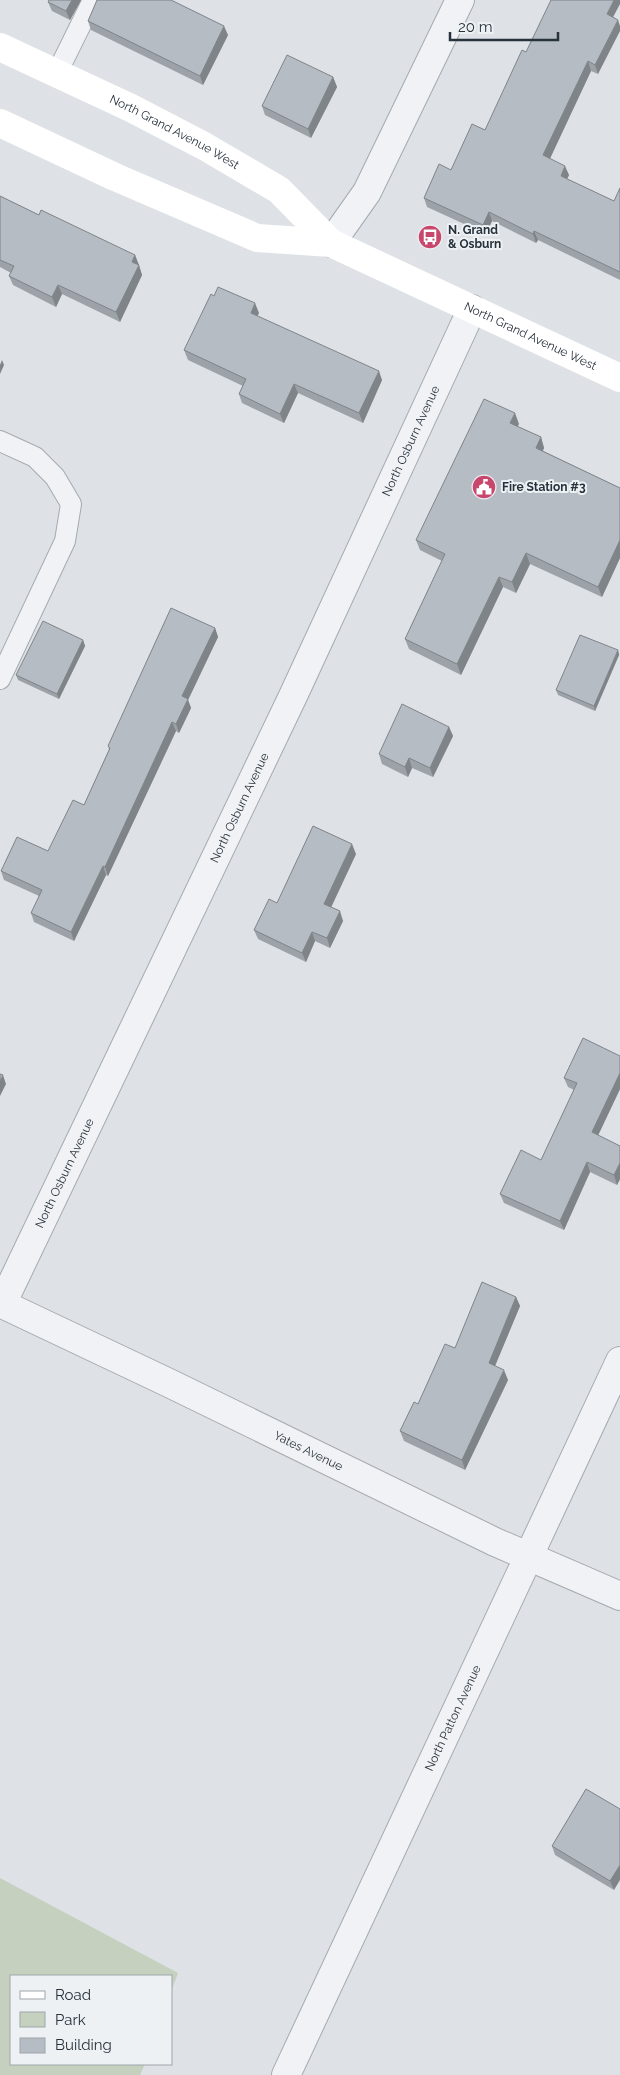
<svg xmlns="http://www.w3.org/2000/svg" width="620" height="2075" font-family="Raleway,sans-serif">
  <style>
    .green { fill: #c6d0bf }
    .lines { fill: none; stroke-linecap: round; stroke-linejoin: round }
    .service-casing { stroke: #a4aab0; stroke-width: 22 }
    .minor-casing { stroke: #a4aab0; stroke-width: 30 }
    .service { stroke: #f0f2f5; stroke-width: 20 }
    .minor { stroke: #f0f2f5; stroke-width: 28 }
    .secondary { stroke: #fff; stroke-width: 28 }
    .wall { fill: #9ca2a8 }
    .shaded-wall { fill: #7f8488 }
    .building { fill: #b5bcc3; stroke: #7f8488 }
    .labels { text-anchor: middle; stroke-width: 4; stroke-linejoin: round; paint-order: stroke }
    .street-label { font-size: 12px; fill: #28323c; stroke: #edf1f4 }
    .poi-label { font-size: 12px; font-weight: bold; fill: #28323c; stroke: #edf1f4; text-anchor: start }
  </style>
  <rect width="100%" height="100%" fill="#dee2e6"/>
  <path class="green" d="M0,1878L178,1973L171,1992V1976H11V2064H145L140,2075H0Z"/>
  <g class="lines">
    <g class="service-casing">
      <g id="service">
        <path d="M57,73L93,0"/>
        <path d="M0,441L35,457L55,477L71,504L65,541L0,679"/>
      </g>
    </g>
    <g class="minor-casing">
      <g id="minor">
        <path d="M331,243L367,192L460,0"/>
        <path id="s1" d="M0,1303L169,1383L495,1542L620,1596"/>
        <path id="s2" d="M2,1304L293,696L472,309"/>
        <path id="s3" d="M286,2075L620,1361"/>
      </g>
    </g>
    <use href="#service" class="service"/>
    <use href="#minor" class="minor"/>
    <g class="secondary">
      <path id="s4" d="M0,47L131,108L204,146L279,190L331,243L620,378"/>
      <path d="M0,123L115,177L257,238L331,243"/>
    </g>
  </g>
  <g class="wall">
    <path d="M49,0H81L70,20L52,11L48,2Z"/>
    <path d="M613,17L598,74L591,71L550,158L569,175L567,179L614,201L620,188V280L538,240L536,243L492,221L486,234L427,207L424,198L451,170L485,130L526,52Z"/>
    <path d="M88,21L228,35L203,85L91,30Z"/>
    <path d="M333,77L337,87L311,138L265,115L262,106Z"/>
    <path d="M0,196L39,215L135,255L142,275L120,322L62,294L56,307L13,285L9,276L11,273L0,267Z"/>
    <path d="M259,313L257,316L382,380L363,423L298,393L284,423L242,403L239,394L243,386L188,360L184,350Z"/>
    <path d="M519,424L517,426L541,437L544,448L543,451L620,488V558L602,597L530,564L516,593L503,587L461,675L409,649L405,639L442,561L420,550L416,540Z"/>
    <path d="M215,628L218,637L188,700L191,708L179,733L176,731L108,876L106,875L74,941L34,922L31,913L39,896L4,880L1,871L48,851L84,805L109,750L108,746Z"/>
    <path d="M83,640L85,646L59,699L18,680L16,675Z"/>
    <path d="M618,650L619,655L595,711L558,695L556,690Z"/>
    <path d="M449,727L453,736L433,777L412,768L408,777L382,764L379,754Z"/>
    <path d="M356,854L331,907L343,921L330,948L315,941L306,962L258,939L254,930L277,903Z"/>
    <path d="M620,1056V1089L598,1135L620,1146V1179L617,1185L590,1172L564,1230L504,1203L500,1194L541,1160L574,1090L568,1087L564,1078Z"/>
    <path d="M516,1297L520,1306L495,1366L508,1380L465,1470L404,1441L400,1431L455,1348Z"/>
    <path d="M586,1789L614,1890L555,1855L552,1846Z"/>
  </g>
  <g class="shaded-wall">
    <path d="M72,0H81L70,20L66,11Z"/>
    <path d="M614,0H620V4L610,23L607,14Z"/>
    <path d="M618,20L620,26V31L598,74L595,65Z"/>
    <path d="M224,26L228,35L203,85L200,76Z"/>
    <path d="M588,61L591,71L547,165L543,155Z"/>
    <path d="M333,77L337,87L311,138L308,129Z"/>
    <path d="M565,166L569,175L564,185L561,176Z"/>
    <path d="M489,212L492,221L486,234L483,225Z"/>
    <path d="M534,231L538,240L536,243L533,234Z"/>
    <path d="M135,255L139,265L132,262Z"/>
    <path d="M139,265L142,275L120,322L116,312Z"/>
    <path d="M58,285L62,294L56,307L52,297Z"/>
    <path d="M255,303L259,313L254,323L251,313Z"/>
    <path d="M2,360L4,365L0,374V365Z"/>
    <path d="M379,371L382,380L363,423L359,413Z"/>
    <path d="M294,384L298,393L284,423L280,414Z"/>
    <path d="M515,413L519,424L514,433L510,423Z"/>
    <path d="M541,437L544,448L539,458L536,448Z"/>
    <path d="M620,540V558L602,597L598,587Z"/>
    <path d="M526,553L530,564L516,593L512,582Z"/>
    <path d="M499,577L503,587L461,675L457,664Z"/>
    <path d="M215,628L218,637L188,700L191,708L179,733L176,724L182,696Z"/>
    <path d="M83,640L85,646L59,699L57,694Z"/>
    <path d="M618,650L619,655L595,711L594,706Z"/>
    <path d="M172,722L176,731L108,876L105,867Z"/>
    <path d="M449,727L453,736L433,777L430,768Z"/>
    <path d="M409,758L412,768L408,777L405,767Z"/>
    <path d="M352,844L356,854L328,914L324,904Z"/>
    <path d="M103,866L106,875L74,941L71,932Z"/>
    <path d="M340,911L343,921L330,948L327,938Z"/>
    <path d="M312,932L315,941L306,962L302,953Z"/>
    <path d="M620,1073V1089L595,1142L592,1132Z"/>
    <path d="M3,1075L6,1084L0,1096V1081Z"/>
    <path d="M587,1162L590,1172L564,1230L560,1221Z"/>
    <path d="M620,1163V1179L617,1185L614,1175Z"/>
    <path d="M516,1297L520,1306L492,1373L489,1363Z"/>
    <path d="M504,1370L508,1380L465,1470L462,1460Z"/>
    <path d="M620,1865V1880L614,1890L610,1881Z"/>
  </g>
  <g class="building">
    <path d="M49,0H72L66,11L48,2Z"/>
    <path d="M97,0H171L224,26L200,76L88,21Z"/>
    <path d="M551,0H614L607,14L618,20L595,65L588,61L543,155L565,166L561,176L614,201L620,188V272L534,231L533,234L489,212L483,225L424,198L439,164L451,170L472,124L485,130L522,50L526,52Z"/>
    <path d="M287,55L333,77L308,129L262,106Z"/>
    <path d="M0,196L39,215L41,210L135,255L132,262L139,265L116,312L58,285L52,297L9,276L14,266L0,260Z"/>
    <path d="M218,287L255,303L251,313L379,371L359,413L294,384L280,414L239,394L246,379L184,350L211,294L214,296Z"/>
    <path d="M484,399L515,413L510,423L541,437L536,448L620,488V540L598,587L526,553L512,582L499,577L457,664L405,639L445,554L416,540Z"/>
    <path d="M171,608L215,628L182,696L188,699L176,724L172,722L105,867L103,866L71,932L31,913L42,890L1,871L17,837L48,851L73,800L84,805L110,748L108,746Z"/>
    <path d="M43,621L83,640L57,694L16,675Z"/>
    <path d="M580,635L618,650L594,706L556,690Z"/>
    <path d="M402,704L449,727L430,768L409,758L405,767L379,754Z"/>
    <path d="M313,826L352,844L324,904L340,911L327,938L312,932L302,953L254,930L269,899L277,903Z"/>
    <path d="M583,1038L620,1056V1073L592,1132L620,1146V1163L614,1175L587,1162L560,1221L500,1194L521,1150L541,1160L577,1083L564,1078Z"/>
    <path d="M0,1074L3,1075L0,1081Z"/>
    <path d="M482,1282L516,1297L489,1363L504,1370L462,1460L400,1431L414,1402L418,1404L445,1344L455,1348Z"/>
    <path d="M586,1789L620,1809V1865L610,1881L552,1846Z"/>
  </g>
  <defs>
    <g id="bus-disc" transform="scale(1.25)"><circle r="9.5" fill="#c7476d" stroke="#edf1f4"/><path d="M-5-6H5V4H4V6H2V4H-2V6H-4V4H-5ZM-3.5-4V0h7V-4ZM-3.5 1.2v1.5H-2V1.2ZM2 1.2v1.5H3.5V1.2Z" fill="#fff"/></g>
    <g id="civic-disc" transform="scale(1.25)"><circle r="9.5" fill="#c7476d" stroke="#edf1f4"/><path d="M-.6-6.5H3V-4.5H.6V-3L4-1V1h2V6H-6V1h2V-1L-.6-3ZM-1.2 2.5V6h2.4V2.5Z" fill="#fff"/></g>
  </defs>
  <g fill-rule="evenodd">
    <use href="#bus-disc" x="430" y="237"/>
    <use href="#civic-disc" x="484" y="487"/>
  </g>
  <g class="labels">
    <g class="street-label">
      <text dy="4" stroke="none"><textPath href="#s4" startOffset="194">North Grand Avenue West</textPath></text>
      <text dy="4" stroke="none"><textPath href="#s4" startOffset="608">North Grand Avenue West</textPath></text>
      <text dy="4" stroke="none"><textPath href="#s2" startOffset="955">North Osburn Avenue</textPath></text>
      <text dy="4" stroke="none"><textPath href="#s2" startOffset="550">North Osburn Avenue</textPath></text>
      <text dy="4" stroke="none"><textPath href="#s2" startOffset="145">North Osburn Avenue</textPath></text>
      <text dy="4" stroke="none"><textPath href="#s1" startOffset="342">Yates Avenue</textPath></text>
      <text dy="4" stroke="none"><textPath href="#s3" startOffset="394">North Patton Avenue</textPath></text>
    </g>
    <g class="poi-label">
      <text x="448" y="234">N. Grand<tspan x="448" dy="14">&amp; Osburn</tspan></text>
      <text x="502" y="491">Fire Station #3</text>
    </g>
  </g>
  <rect x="10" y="1975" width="162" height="90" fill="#edf1f4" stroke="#9ea5aa"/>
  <rect x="20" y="1991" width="25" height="8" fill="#ffffff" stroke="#9ea5aa"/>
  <text x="55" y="2000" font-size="15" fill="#28323c">Road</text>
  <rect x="20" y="2012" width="25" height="15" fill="#c6d0bf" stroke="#9ea5aa"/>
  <text x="55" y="2025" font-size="15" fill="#28323c">Park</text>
  <rect x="20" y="2038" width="25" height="15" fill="#b5bcc3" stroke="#9ea5aa"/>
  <text x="55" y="2050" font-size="15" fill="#28323c">Building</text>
  <path d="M450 32v8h108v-8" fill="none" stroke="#28323c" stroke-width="2.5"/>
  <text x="458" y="32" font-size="15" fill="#28323c" stroke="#edf1f4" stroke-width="4" paint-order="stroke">20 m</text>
</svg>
